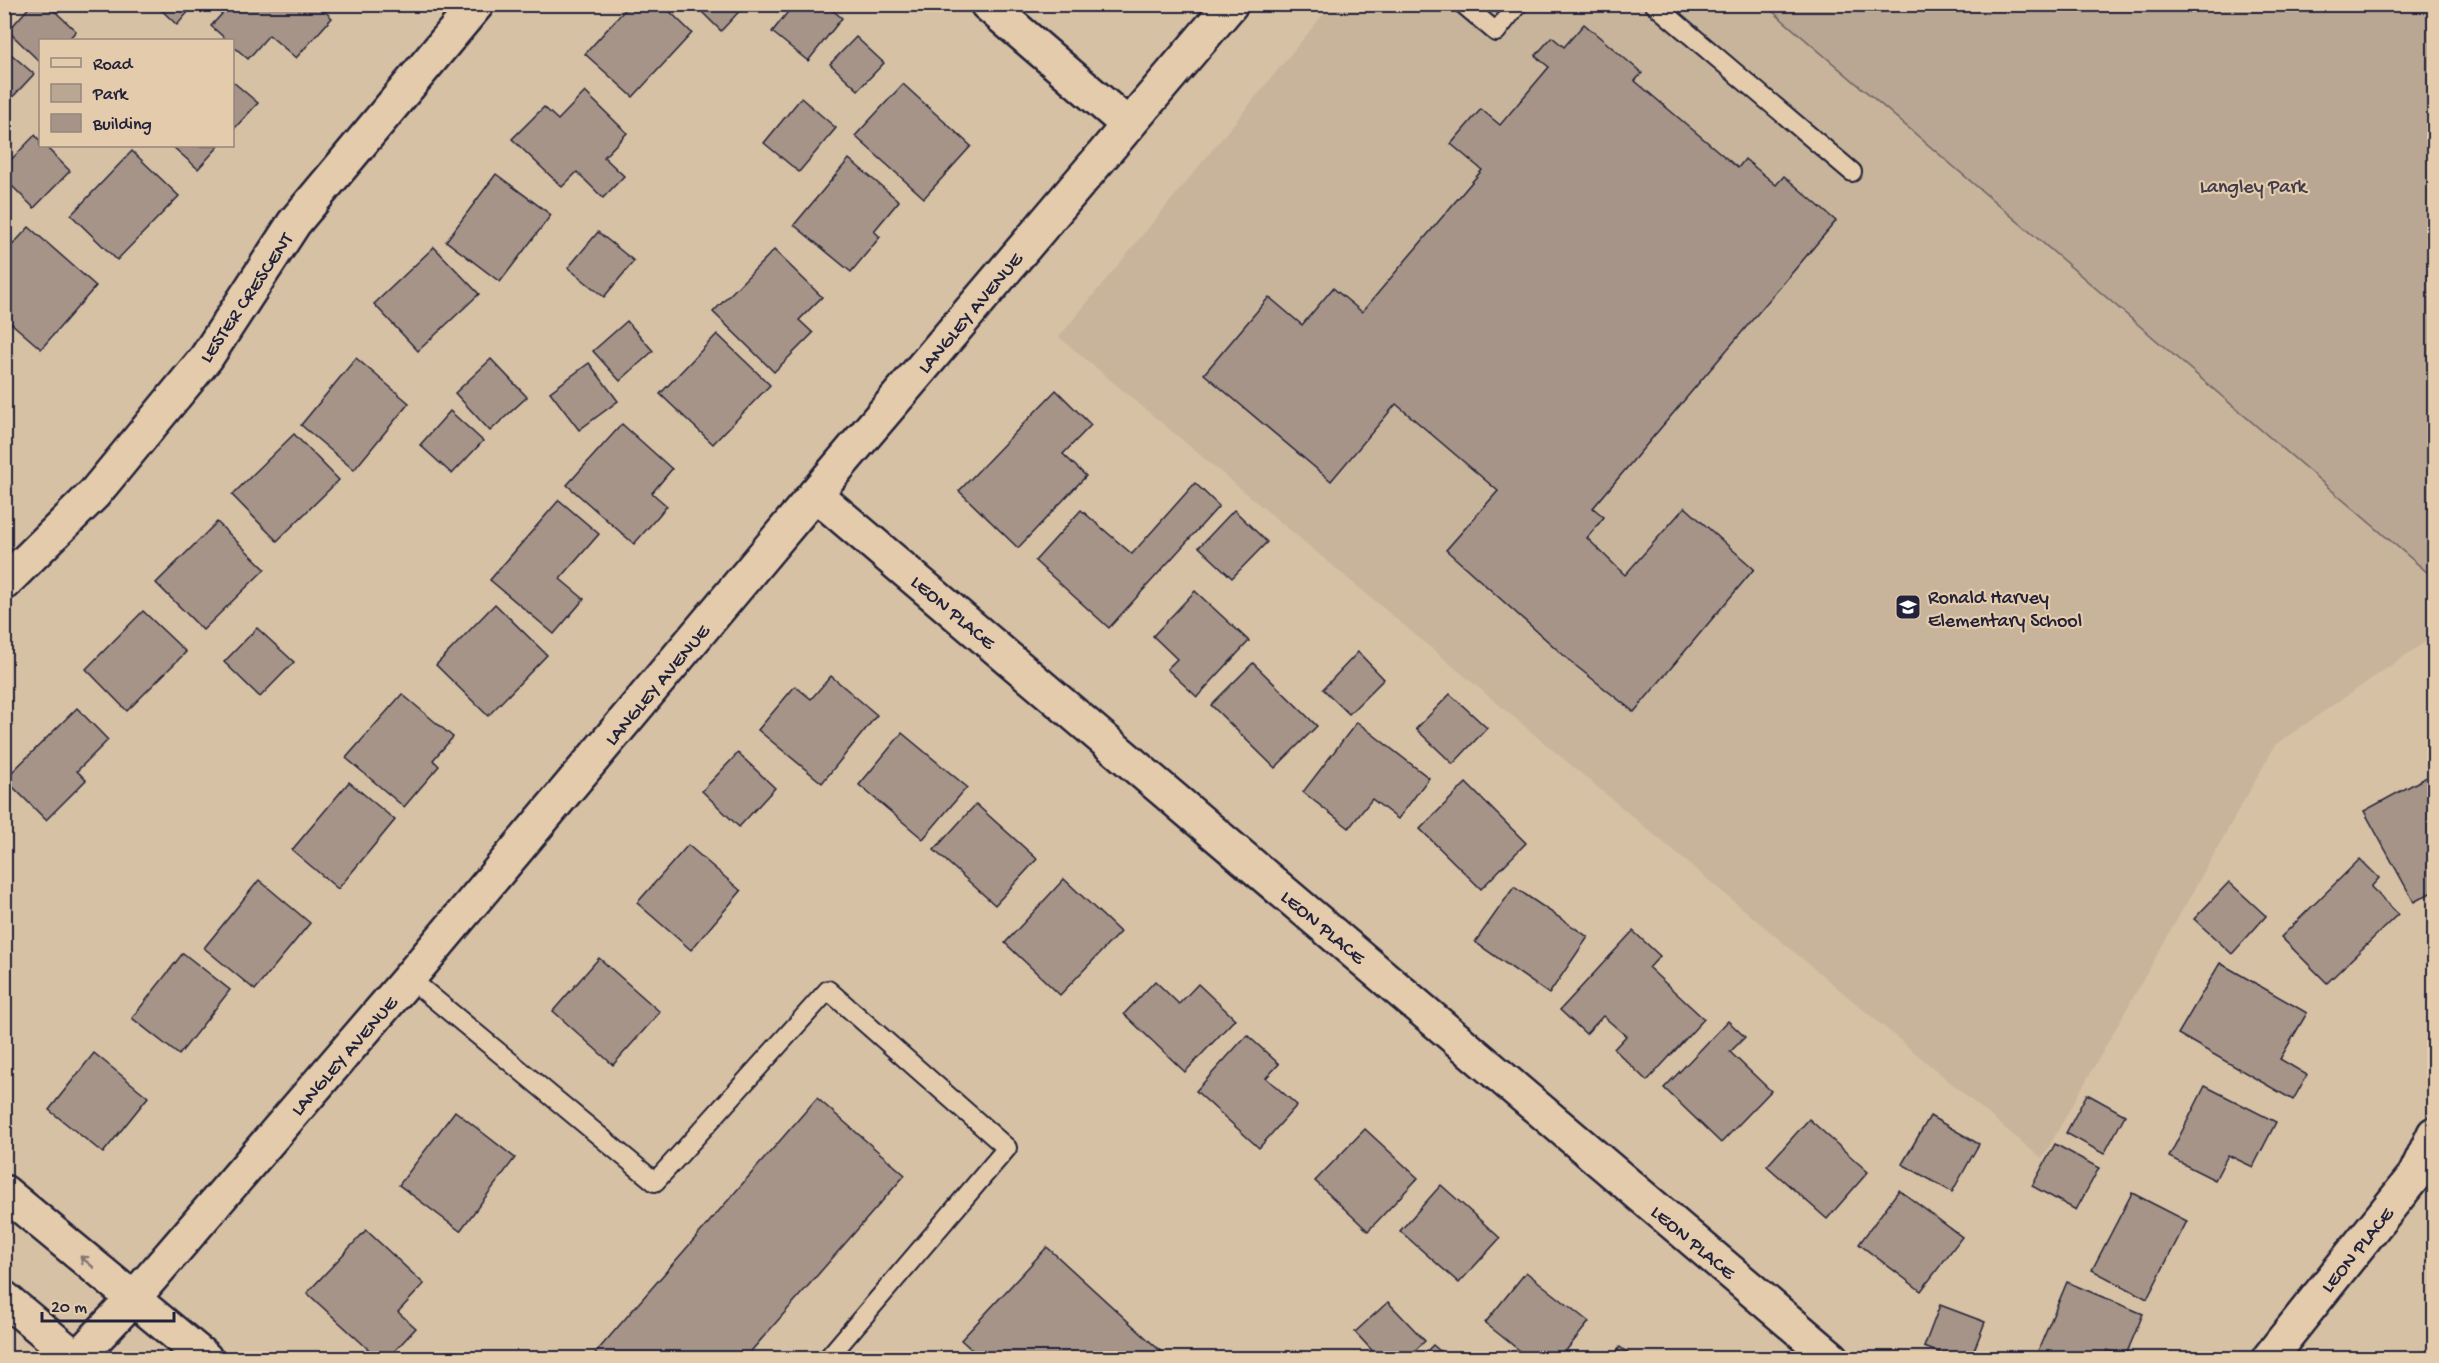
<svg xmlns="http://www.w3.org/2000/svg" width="2439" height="1363" font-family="'Gochi Hand',sans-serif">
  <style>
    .built { fill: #c8b49b }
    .green { fill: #b9a693; stroke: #6e6467; stroke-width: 1.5 }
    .building { fill: #a59487; stroke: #22223b; stroke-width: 1.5 }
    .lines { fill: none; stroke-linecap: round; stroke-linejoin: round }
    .service-casing { stroke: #22223b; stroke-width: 22 }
    .minor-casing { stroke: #22223b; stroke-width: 38 }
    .tertiary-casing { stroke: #22223b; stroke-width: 38 }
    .secondary-casing { stroke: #22223b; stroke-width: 38 }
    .service { stroke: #e3cbab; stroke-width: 18 }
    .minor { stroke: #e3cbab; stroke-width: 33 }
    .tertiary { stroke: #e3cbab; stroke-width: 33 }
    .secondary { stroke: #e3cbab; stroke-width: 33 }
    .oneway { stroke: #827673 }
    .labels { text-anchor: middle; stroke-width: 4.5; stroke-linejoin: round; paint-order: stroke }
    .park-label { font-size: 20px; fill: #403c4d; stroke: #e3cbab }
    .street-label { font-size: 20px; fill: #22223b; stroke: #e3cbab }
    .poi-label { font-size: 20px; fill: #22223b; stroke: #e3cbab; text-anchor: start }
  </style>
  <rect width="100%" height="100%" fill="#d7c1a4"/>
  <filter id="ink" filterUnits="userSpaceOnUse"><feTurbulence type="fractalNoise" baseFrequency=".0167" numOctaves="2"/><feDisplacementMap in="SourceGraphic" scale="12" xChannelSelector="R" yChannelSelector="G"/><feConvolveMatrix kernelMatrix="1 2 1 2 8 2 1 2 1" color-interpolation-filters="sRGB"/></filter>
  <g filter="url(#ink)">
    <path class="built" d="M1331,5H1765L2434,578V636L2276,744L2042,1159L1059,337Z"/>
    <path class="green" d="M1765,5H2434V578Z"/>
    <g class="building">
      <path d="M32,4H47L76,31L68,40H40V62L8,31Z"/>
      <path d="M155,4H195L177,25Z"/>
      <path d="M231,4H317L332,18L296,58L269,35L248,59L232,45V40H227L211,26Z"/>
      <path d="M630,4H662L692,33L633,97L585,54Z"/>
      <path d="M694,4H746L721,31Z"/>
      <path d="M794,4H825L842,18L808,61L772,32Z"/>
      <path d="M1584,24L1642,73L1635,81L1738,168L1745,159L1776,185L1784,176L1836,221L1593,508L1604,517L1587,538L1625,575L1685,507L1754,569L1634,712L1571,662L1446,550L1498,491L1396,404L1331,481L1204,374L1269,297L1302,325L1333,288L1362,312L1482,170L1451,144L1481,109L1500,125L1549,67L1535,56L1552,37L1564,47Z"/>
      <path d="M856,37L884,63L858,90L830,64Z"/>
      <path d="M4,48L34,74L8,102L4,99Z"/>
      <path d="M232,81L258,103L232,131Z"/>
      <path d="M903,84L971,146L924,198L855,136Z"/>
      <path d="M585,92L627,133L604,157L624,176L603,198L577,172L562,187L512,139L544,107L558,120Z"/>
      <path d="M801,98L836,128L799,172L764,143Z"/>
      <path d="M35,135L40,141V146H45L70,171L34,208L4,178V167Z"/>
      <path d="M172,146H219L198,169Z"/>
      <path d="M132,151L179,196L117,260L71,215Z"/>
      <path d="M849,159L899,201L874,231L880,237L851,272L794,225Z"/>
      <path d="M496,174L551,215L500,282L446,241Z"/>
      <path d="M29,227L96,286L41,349L4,317V254Z"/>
      <path d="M598,232L634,261L604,297L568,268Z"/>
      <path d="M434,247L479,294L418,351L374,304Z"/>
      <path d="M774,250L822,297L799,320L813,333L774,372L713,312Z"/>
      <path d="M627,321L653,351L620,381L593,351Z"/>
      <path d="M717,334L770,385L713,444L660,394Z"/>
      <path d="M356,358L409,403L354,470L301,425Z"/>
      <path d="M491,359L527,397L490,431L455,393Z"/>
      <path d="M589,363L618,401L579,430L550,392Z"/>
      <path d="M1056,390L1091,425L1063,454L1086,476L1018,548L959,491Z"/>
      <path d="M450,411L483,441L452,474L420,445Z"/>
      <path d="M622,424L672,469L652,493L667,506L634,544L567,485Z"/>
      <path d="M294,434L339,480L277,541L232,495Z"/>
      <path d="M1195,483L1219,506L1109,628L1035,561L1081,510L1132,554Z"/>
      <path d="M559,500L599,534L560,579L584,599L554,634L490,580Z"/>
      <path d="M1234,510L1267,542L1232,578L1199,547Z"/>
      <path d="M217,522L265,569L203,630L156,583Z"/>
      <path d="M1195,591L1249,641L1197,697L1167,669L1177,659L1153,636Z"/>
      <path d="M495,604L547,655L488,716L436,665Z"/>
      <path d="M143,611L186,652L127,711L86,669Z"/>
      <path d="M257,628L294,662L260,697L224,662Z"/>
      <path d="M1358,652L1384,679L1349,714L1323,689Z"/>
      <path d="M1253,663L1317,726L1275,768L1211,705Z"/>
      <path d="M831,676L877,715L822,783L758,730L795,686L811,699Z"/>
      <path d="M402,694L453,737L433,760L439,766L404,807L346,758Z"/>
      <path d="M1450,694L1487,728L1453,764L1416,729Z"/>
      <path d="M77,708L108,740L77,771L86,780L46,820L5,779Z"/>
      <path d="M1357,722L1429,778L1398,819L1372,799L1349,828L1303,792Z"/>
      <path d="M902,733L967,787L923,839L859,785Z"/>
      <path d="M738,753L775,788L739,827L702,791Z"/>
      <path d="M2434,773V891L2414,902L2364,811Z"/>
      <path d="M349,782L395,820L338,889L292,850Z"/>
      <path d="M1466,783L1526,843L1481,889L1420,829Z"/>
      <path d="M976,804L1037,859L995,905L934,850Z"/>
      <path d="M688,845L741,891L691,950L637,903Z"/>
      <path d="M2360,859L2379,878L2371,887L2398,914L2327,983L2281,937Z"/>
      <path d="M1064,879L1120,932L1060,995L1005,943Z"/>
      <path d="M259,880L310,923L255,990L204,948Z"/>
      <path d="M2229,882L2266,916L2232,954L2194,919Z"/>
      <path d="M1514,887L1588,937L1549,994L1475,942Z"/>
      <path d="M1633,931L1660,956L1649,968L1704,1019L1647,1081L1614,1049L1626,1036L1603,1016L1586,1034L1560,1010Z"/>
      <path d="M183,953L230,990L179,1055L132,1018Z"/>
      <path d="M599,958L660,1012L613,1065L553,1011Z"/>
      <path d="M2220,963L2307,1013L2280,1059L2307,1075L2293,1100L2178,1034Z"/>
      <path d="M1155,981L1179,1004L1198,984L1235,1019L1185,1072L1124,1014Z"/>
      <path d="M1728,1021L1745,1037L1730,1052L1771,1091L1721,1143L1664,1088Z"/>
      <path d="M1247,1035L1279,1064L1266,1078L1297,1105L1259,1148L1196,1091Z"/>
      <path d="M94,1053L148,1097L103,1153L49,1110Z"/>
      <path d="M2205,1086L2276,1122L2253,1167L2228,1155L2215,1180L2169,1157Z"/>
      <path d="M2087,1094L2125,1115L2104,1154L2066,1133Z"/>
      <path d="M817,1098L905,1175L745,1358H591Z"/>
      <path d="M455,1111L515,1158L460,1231L399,1185Z"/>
      <path d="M1930,1116L1979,1144L1952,1192L1902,1164Z"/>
      <path d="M1809,1119L1868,1172L1827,1219L1767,1166Z"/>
      <path d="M1365,1129L1418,1178L1368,1231L1315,1181Z"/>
      <path d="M2055,1144L2099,1168L2076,1210L2032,1186Z"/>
      <path d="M1441,1185L1500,1238L1459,1283L1400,1231Z"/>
      <path d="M1899,1190L1962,1237L1921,1291L1859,1244Z"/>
      <path d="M2132,1193L2187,1221L2147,1299L2092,1270Z"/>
      <path d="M366,1230L424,1284L398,1312L416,1328L388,1358H378L307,1293Z"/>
      <path d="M1047,1247L1168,1358H981L961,1340Z"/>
      <path d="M1526,1272L1589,1322L1560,1358H1529L1485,1323Z"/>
      <path d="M2067,1282L2143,1314L2125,1357L2107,1350L2103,1358H2035Z"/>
      <path d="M1388,1302L1425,1341L1407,1358H1379L1355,1332Z"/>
      <path d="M1940,1305L1985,1322L1971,1358H1954L1924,1347Z"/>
      <path d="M1433,1345L1448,1358H1420Z"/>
      <path d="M1620,1347L1635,1358H1612Z"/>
    </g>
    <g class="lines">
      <g class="service-casing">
        <g id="service">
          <path d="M1463,4L1496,32L1518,4"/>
          <path d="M1654,4L1852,172"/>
          <path d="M409,978L655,1182L828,990L1007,1148L828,1358"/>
        </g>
      </g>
      <g class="minor-casing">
        <g id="minor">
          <path d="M987,4L1128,125"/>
          <path d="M815,494L1832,1358"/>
          <path d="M4,583L94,494L206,358L294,223L477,4"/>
          <path d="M2269,1358L2415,1175L2434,1134"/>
        </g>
      </g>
      <g class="tertiary-casing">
        <path id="tertiary" d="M77,1358L132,1300L409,978L815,494L1231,4"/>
      </g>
      <g class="secondary-casing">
        <g id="secondary">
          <path d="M4,1192L205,1358"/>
          <path d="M4,1298L76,1358"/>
        </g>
      </g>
      <use href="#service" class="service"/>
      <use href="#minor" class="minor"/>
      <use href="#tertiary" class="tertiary"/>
      <use href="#secondary" class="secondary"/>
    </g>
    <defs><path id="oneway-shaft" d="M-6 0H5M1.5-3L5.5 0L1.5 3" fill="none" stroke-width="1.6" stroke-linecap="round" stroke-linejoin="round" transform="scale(1.5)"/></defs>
    <use class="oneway" href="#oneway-shaft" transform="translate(87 1262) rotate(-140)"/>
  </g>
  <defs>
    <g id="school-square" transform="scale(1.35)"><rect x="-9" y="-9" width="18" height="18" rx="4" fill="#22223b" stroke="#e3cbab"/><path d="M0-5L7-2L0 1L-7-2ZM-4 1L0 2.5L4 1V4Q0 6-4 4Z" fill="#fff"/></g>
  </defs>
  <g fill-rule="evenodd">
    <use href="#school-square" x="1908" y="607"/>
  </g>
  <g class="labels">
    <g class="park-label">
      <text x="2253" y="192">Langley Park</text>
    </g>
    <g class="street-label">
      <text transform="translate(245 297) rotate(-56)" y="7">LESTER CRESCENT</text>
      <text transform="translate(969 312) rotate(-50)" y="7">LANGLEY AVENUE</text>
      <text transform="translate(954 611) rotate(40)" y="7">LEON PLACE</text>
      <text transform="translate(656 684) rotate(-50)" y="7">LANGLEY AVENUE</text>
      <text transform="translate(1324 926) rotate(40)" y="7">LEON PLACE</text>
      <text transform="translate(343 1055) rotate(-49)" y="7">LANGLEY AVENUE</text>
      <text transform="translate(1694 1241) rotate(40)" y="7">LEON PLACE</text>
      <text transform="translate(2356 1249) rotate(-51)" y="7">LEON PLACE</text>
    </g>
    <g class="poi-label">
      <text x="1928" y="603">Ronald Harvey<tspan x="1928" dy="23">Elementary School</tspan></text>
    </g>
  </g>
  <rect width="2439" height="1363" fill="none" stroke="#e3cbab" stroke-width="24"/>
  <rect x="12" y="12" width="2415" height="1339" fill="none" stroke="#22223b" stroke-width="2" filter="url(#ink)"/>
  <rect x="39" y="39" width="195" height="108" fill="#e3cbab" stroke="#96877e" stroke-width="1.5"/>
  <rect x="51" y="58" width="30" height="9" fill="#e3cbab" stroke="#96877e" stroke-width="1.5"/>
  <text x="93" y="69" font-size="18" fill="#22223b">Road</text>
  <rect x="51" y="84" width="30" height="18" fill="#b9a693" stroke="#96877e" stroke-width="1.5"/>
  <text x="93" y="99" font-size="18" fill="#22223b">Park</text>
  <rect x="51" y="114" width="30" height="18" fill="#a59487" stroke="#96877e" stroke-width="1.5"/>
  <text x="93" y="129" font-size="18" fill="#22223b">Building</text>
  <path d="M42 1312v9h132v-9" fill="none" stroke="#22223b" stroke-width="3"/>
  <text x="51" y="1312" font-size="18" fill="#22223b" stroke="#e3cbab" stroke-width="4.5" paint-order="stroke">20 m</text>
</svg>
